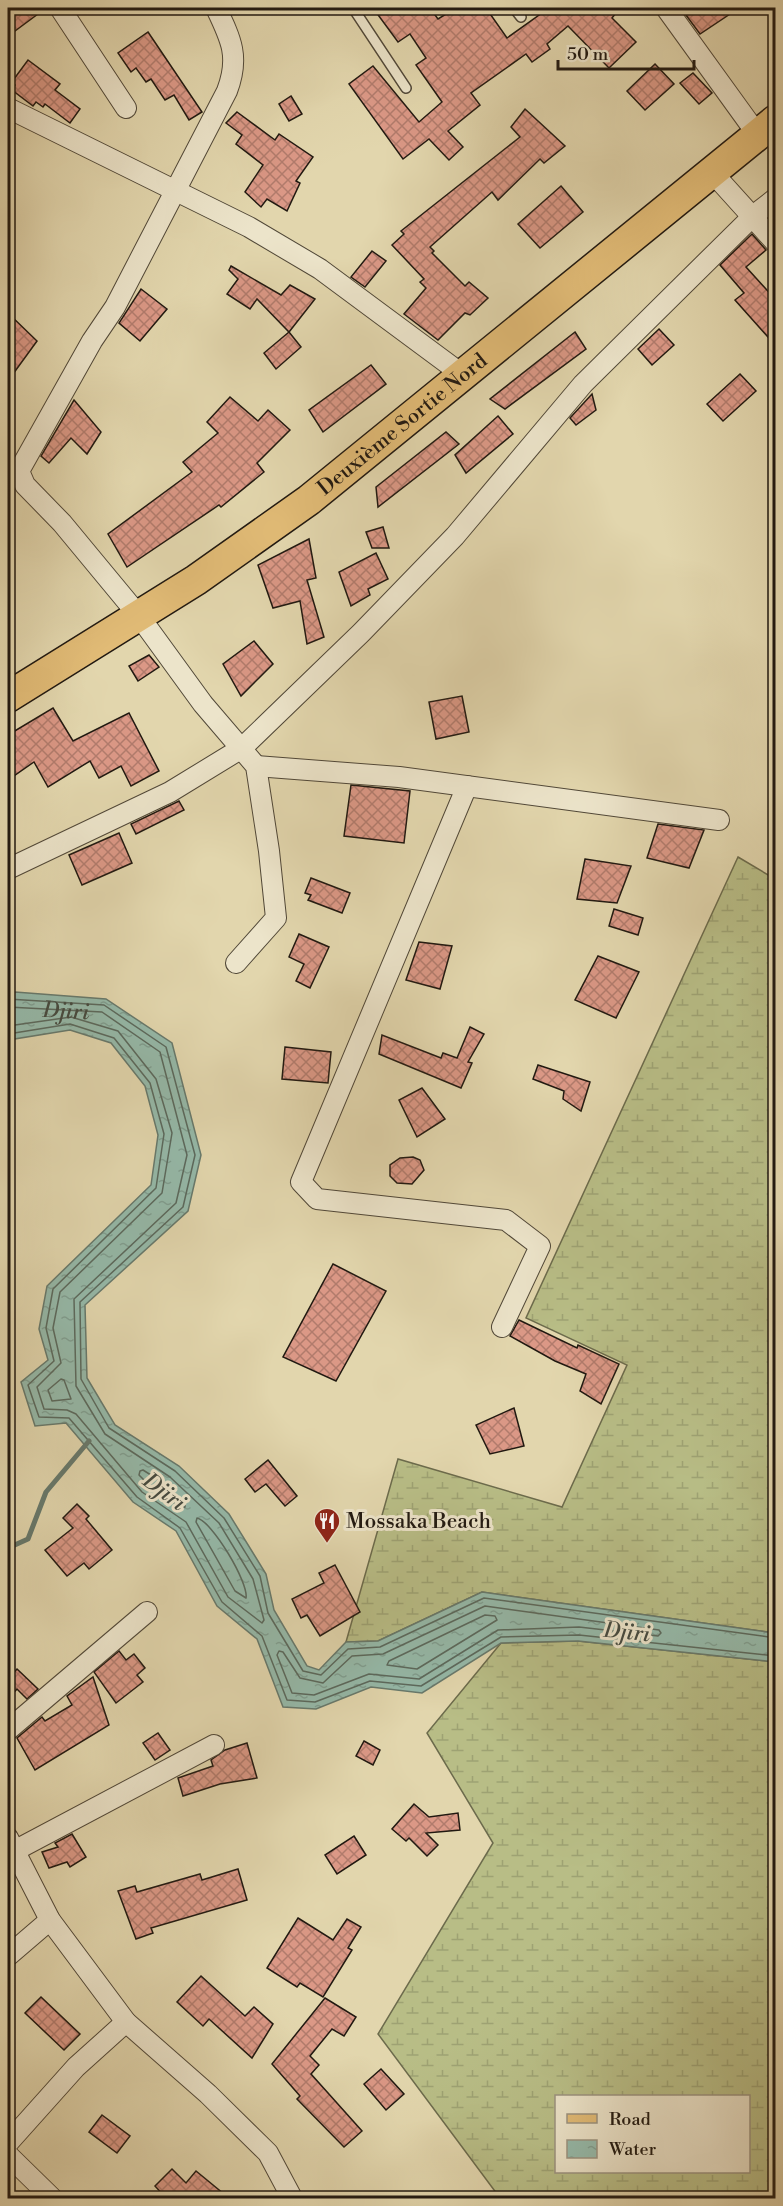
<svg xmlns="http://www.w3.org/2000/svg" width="783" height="2206" font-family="'Libre Bodoni',serif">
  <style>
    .wetland { fill: url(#wetland-marsh); stroke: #6c6b4c; stroke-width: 1.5; fill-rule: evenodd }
    .water { fill: url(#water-ripples); stroke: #67796c; stroke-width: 1.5 }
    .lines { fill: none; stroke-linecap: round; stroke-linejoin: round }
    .shore { stroke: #5b695d; stroke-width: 1.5 }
    .stream { stroke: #67796c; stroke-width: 5 }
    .building { fill: url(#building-cross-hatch); stroke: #211911; stroke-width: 1.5 }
    .lane-casing { stroke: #514838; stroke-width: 12 }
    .street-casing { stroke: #514838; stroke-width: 22 }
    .primary-casing { stroke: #211911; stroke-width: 33 }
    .lane { stroke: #ece4ca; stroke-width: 9 }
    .street { stroke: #ece4ca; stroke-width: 20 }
    .primary { stroke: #e1bb76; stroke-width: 30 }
    .labels { text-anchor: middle; stroke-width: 6; stroke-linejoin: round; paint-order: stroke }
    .street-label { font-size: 21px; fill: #211911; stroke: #ece4ca }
    .poi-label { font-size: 21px; fill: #211911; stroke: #ece4ca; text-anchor: start }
    .water-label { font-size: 22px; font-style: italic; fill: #44493f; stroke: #ece4ca }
  </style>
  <defs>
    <pattern id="wetland-marsh" width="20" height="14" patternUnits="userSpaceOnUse" patternTransform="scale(1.5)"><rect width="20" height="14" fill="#b8bd86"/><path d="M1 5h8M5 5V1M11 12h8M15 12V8" fill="none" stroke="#9ea273"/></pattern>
    <pattern id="water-ripples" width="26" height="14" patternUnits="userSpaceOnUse" patternTransform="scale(1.5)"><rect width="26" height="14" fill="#95b9a9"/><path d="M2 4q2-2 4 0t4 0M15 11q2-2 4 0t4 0" fill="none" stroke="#809e90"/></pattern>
    <pattern id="building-cross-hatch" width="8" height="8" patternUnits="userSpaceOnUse" patternTransform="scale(1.5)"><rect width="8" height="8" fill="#db9886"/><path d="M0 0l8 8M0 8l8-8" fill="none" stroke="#b17b6c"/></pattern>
  </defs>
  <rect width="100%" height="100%" fill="#e2d6ad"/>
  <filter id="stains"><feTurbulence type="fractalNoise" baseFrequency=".00333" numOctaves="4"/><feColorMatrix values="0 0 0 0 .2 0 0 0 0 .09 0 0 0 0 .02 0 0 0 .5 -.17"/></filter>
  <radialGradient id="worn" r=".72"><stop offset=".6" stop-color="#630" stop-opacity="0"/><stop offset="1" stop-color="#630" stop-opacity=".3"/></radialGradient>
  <g class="wetland">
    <path d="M738,857L775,879V1633L482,1592L378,1641L346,1642L398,1459L562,1507L627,1365L526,1318Z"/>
    <path d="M578,1641L775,1662V2198H500L378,2034L493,1843L427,1733L501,1643ZM556,2096H748V2172H556Z"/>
  </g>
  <path class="water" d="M15,992L106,999L172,1043L201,1155L188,1211L85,1305L87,1378L115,1425L179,1466L229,1514L266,1574L274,1610L307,1666L319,1670L346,1642L378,1641L482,1592L775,1633V1662L578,1641L501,1643L422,1693L371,1687L316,1709L283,1707L257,1639L217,1606L176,1531L133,1502L66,1423L35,1426L21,1382L48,1360L39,1329L47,1286L151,1185L158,1135L145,1086L111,1043L70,1030L8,1040V994Z"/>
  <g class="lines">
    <g class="shore">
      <path d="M8,999L104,1005L166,1047L195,1155L183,1207L80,1302L81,1379L109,1428L175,1471L224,1518L260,1576L268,1613L303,1671L321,1675L348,1649L380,1647L484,1598L776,1638"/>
      <path id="s1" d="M8,1007L102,1012L160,1052L187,1155L176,1203L74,1299L76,1386L105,1434L170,1477L219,1523L253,1579L264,1620L262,1623L228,1597L186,1522L142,1492L76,1414L67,1410L44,1409L37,1387L61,1363L53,1328L60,1292L162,1193L172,1133L156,1079L118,1031L71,1017L8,1026"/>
      <path d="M8,1034L70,1024L114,1038L150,1083L164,1134L156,1188L53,1289L46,1328L54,1361L28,1385L39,1417L69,1418L137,1497L180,1528L222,1602L262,1636L287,1700L315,1702L370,1681L421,1686L501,1637L579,1635L776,1656"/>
      <path d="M61,1379L64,1380L71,1399L52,1401L48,1390Z"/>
      <path d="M140,1471L143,1470L165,1484L185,1503V1507L181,1508L149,1485L139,1475Z"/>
      <path d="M197,1518C212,1521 249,1583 246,1598L235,1591L196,1522Z"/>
      <path d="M485,1606L659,1630L661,1633L658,1636L579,1627L498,1630L419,1679L369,1674L314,1695L292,1693L277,1655L279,1651L283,1652L300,1678L323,1683L352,1656L383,1654Z"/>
      <path d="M485,1615L495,1616L497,1620L417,1669L387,1665L389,1661Z"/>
    </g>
    <path class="stream" d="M8,1548L28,1539L46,1492L89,1441"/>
  </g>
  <g class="building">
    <path d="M8,8H46L15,31L8,21Z"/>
    <path d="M373,8H430L438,19L456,8H486L507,38L549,8H620L612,18L636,42L609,68L568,26L547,44L550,49L532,62L526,54L471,93L480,105L448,131L463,147L449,160L429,139L403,159L349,84L373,66L419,122L442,102L416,65L426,58L410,34L398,42Z"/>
    <path d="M689,8H739L700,34L683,11Z"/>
    <path d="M148,32L202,112L189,120L174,95L165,100L151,79L146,82L136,68L131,72L118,53Z"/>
    <path d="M28,60L60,84L55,90L80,109L70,123L45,104L43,107L36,102L33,106L12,90L15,85L11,83Z"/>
    <path d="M655,64L674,84L645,110L627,91Z"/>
    <path d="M693,73L712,93L699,104L680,83Z"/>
    <path d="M291,96L302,114L289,121L279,104Z"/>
    <path d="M525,109L565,146L544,163L540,159L498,200L492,192L430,247L434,251L432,253L465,286L469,282L488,298L470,315L465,313L438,340L404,314L426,288L420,282L424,279L392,245L404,234L401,231L520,137L511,127Z"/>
    <path d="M237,112L275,140L279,134L313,157L296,181L300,183L287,211L267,199L261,207L245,192L263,165L236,144L242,135L226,123Z"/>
    <path d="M561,186L583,212L540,248L518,224Z"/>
    <path d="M752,234L766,250L746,267L776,300V346L735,300L744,293L720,265Z"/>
    <path d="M372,251L386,261L365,287L351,277Z"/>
    <path d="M231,266L281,295L290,285L315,299L289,332L257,299L250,309L227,294L238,279L229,270Z"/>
    <path d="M141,289L167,309L140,341L119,323Z"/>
    <path d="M8,313L37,341L8,381Z"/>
    <path d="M659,329L674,345L652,365L638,349Z"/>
    <path d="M289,332L301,347L276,369L264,353Z"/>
    <path d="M575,332L586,349L505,409L490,399Z"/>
    <path d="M371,365L386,384L323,432L309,410Z"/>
    <path d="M740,374L756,391L723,421L707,404Z"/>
    <path d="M592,394L596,410L576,425L570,418Z"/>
    <path d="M230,397L258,421L268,410L290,430L257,463L264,472L221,507L219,505L127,567L108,534L192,472L183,462L218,433L207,422Z"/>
    <path d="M74,400L101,432L87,454L71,438L49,463L41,456Z"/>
    <path d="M498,416L513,434L466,473L455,455Z"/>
    <path d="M446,432L459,444L378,507L376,487Z"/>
    <path d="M383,527L389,548H372L366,532Z"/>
    <path d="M309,539L316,578L307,580L324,637L307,644L300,601L273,608L258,565Z"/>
    <path d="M376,553L388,579L368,589L370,595L351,606L339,572Z"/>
    <path d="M254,641L273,664L241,696L223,664Z"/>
    <path d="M149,655L159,667L138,681L129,666Z"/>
    <path d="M462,696L469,732L436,739L429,702Z"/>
    <path d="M53,708L73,741L129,713L159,771L131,786L121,766L99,778L90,761L48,787L34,762L8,780V735Z"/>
    <path d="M351,785L410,791L404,843L344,836Z"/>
    <path d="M179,801L184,810L136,834L131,824Z"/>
    <path d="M658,824L704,830L689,868L647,858Z"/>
    <path d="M119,833L132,863L82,885L69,855Z"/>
    <path d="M585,859L631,866L617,903L577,899Z"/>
    <path d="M311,878L350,893L342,913L308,900L311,895L305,893Z"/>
    <path d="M614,909L643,918L638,935L609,926Z"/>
    <path d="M299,934L329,947L310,988L296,981L304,964L289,957Z"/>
    <path d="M419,942L452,946L440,989L406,980Z"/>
    <path d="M598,956L639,972L616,1018L575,1000Z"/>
    <path d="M470,1027L484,1034L468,1062L472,1063L461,1088L379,1054L382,1035L441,1058L443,1053L457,1058Z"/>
    <path d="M285,1047L331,1052L328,1083L282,1079Z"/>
    <path d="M538,1065L590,1082L581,1111L563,1099L564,1091L533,1079Z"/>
    <path d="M422,1088L445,1119L417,1137L399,1100Z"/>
    <path d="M413,1157L420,1160L424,1170L412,1184L397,1183L390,1176V1165L400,1158Z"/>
    <path d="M333,1264L386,1291L336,1381L283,1357Z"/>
    <path d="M519,1320L577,1348L578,1345L619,1364L601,1404L580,1391L586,1374L555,1361L510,1336Z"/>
    <path d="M514,1408L524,1446L490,1454L476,1425Z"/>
    <path d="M268,1460L297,1496L285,1506L266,1484L255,1492L245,1479Z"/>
    <path d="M77,1504L89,1516L86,1519L112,1550L89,1569L84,1563L67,1576L45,1550L73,1528L63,1518Z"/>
    <path d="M335,1565L360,1612L320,1636L307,1615L301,1618L292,1599L324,1583L319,1573Z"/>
    <path d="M119,1651L126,1660L134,1654L145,1668L137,1675L143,1682L116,1703L94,1672Z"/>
    <path d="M17,1669L38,1689L27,1699L17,1689L8,1699V1679Z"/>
    <path d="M93,1677L109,1725L35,1770L17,1738L42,1717L45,1721L72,1705L67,1696Z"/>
    <path d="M158,1733L170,1750L155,1760L143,1743Z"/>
    <path d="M364,1741L380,1750L373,1765L356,1756Z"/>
    <path d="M247,1743L257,1778L220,1784L183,1796L178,1778L213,1766L211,1760L225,1750Z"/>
    <path d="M414,1804L429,1817L458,1813L460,1830L426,1833L438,1845L427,1856L409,1838L406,1841L392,1829Z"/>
    <path d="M72,1834L86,1857L70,1867L67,1862L49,1868L42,1852L58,1847L55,1843Z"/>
    <path d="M354,1836L366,1855L337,1874L325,1855Z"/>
    <path d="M238,1869L247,1900L151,1928L153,1933L136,1939L118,1891L135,1886L137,1892L200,1874L202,1880Z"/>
    <path d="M298,1918L333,1940L347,1919L361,1927L348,1948L352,1950L323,1997L300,1983L297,1987L267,1968Z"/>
    <path d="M201,1976L245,2016L254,2007L273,2024L252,2058L209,2019L203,2026L177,2002Z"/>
    <path d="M41,1997L80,2034L64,2050L25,2013Z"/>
    <path d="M325,1998L356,2017L344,2036L332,2029L310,2056L319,2065L311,2074L362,2131L344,2147L297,2099L300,2096L272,2064Z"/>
    <path d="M381,2069L404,2094L386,2110L364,2084Z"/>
    <path d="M102,2115L130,2136L117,2153L89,2132Z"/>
    <path d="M172,2169L186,2183L196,2171L230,2199H167L155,2186Z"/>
  </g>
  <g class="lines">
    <g class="lane-casing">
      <g id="lane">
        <path d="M353,8L406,88"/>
        <path d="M514,8L521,17"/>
      </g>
    </g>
    <g class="street-casing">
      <g id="street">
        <path d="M60,8L126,108"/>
        <path d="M216,8C231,39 240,57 227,91L115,307L92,341L19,471L25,485L62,523L139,616L203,704L256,766L269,851L276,918L236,963"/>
        <path d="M666,8L757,134"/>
        <path d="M8,108L249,227L320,269L463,375"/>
        <path d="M711,171L776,243"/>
        <path d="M256,766L399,777L719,820"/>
        <path d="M467,786L301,1182L317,1199L506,1220L540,1246L502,1327"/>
        <path d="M8,869L170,792L242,748L361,633L455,536L583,384L753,216L776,198"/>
        <path d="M8,1730L147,1612"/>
        <path d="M8,1838L50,1920L126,2022L208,2094L268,2153L292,2198"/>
        <path d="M16,1850L214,1745"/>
        <path d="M8,1956L50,1920"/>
        <path d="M8,2143L76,2067L126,2022"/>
        <path d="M8,2155L52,2198"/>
      </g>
    </g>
    <g class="primary-casing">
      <g id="primary">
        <path id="s2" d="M8,697L196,580L309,500L776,120"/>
      </g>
    </g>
    <use href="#lane" class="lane"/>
    <use href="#street" class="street"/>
    <use href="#primary" class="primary"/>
  </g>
  <defs>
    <g id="restaurant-pin" transform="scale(1.35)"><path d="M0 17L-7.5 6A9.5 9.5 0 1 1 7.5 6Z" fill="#8f2418" stroke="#ece4ca"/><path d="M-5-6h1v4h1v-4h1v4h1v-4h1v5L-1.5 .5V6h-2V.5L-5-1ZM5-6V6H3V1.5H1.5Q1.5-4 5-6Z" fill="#fff"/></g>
  </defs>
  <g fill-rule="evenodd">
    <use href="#restaurant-pin" x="327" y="1521"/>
  </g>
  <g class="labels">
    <g class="street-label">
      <text dy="7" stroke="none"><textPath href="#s2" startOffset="480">Deuxième Sortie Nord</textPath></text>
    </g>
    <g class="poi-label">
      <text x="346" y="1528">Mossaka Beach</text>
    </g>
    <g class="water-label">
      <text dy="8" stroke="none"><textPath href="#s1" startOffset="58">Djiri</textPath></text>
      <text transform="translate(165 1491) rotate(37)" y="8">Djiri</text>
      <text transform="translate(627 1631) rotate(6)" y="8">Djiri</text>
    </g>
  </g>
  <rect width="783" height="2206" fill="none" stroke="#e2d6ad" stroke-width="30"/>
  <rect x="9" y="9" width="765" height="2188" fill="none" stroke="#211911" stroke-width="3"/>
  <rect x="15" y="15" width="753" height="2176" fill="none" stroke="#211911" stroke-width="1.5"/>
  <rect x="555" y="2095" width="195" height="78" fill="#ece4ca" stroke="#9b9380" stroke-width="1.5"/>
  <rect x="567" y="2114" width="30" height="9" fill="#e1bb76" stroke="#9b9380" stroke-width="1.5"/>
  <text x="609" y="2125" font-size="18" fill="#211911">Road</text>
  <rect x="567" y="2140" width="30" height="18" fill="url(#water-ripples)" stroke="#9b9380" stroke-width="1.5"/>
  <text x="609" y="2155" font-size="18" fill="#211911">Water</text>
  <path d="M558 60v9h136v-9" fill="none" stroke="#211911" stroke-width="3"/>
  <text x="567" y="60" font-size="18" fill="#211911" stroke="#ece4ca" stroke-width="4.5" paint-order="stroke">50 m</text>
  <rect width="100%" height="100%" filter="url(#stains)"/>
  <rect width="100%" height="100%" fill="url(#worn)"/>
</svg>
